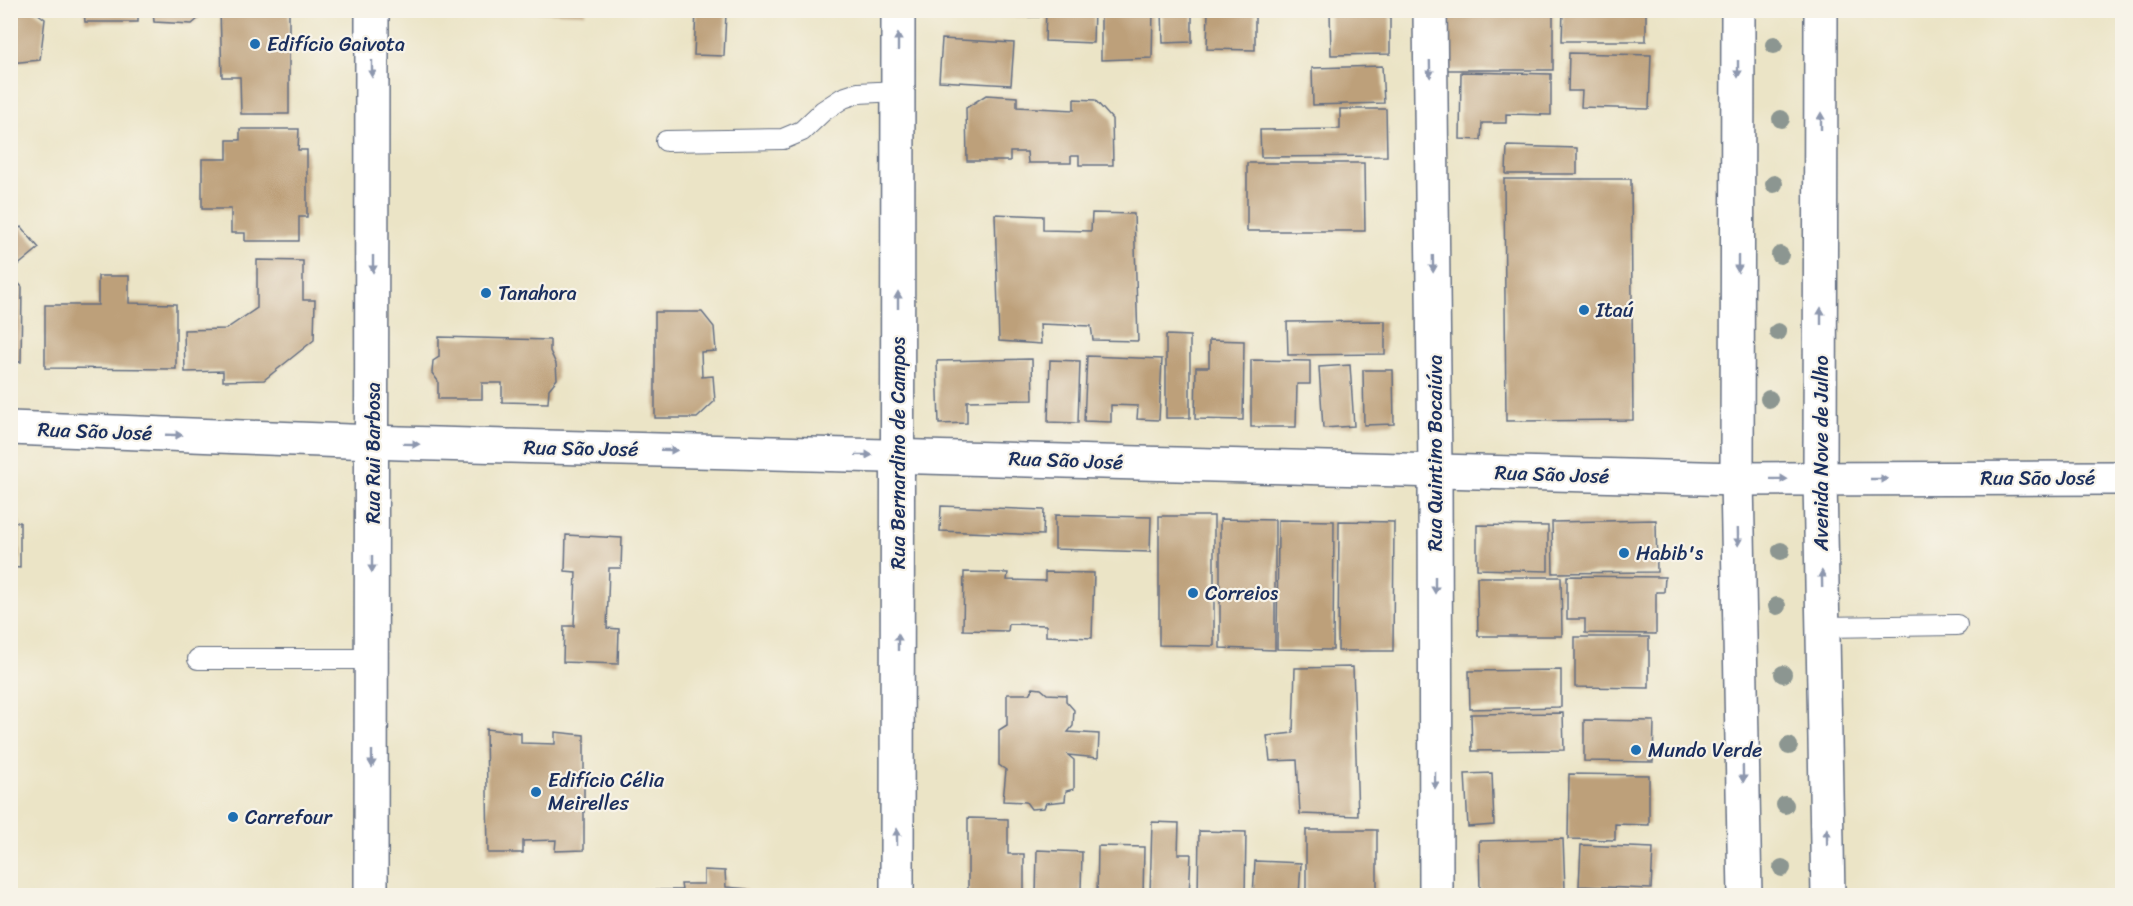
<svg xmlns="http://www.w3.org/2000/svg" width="2133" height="906" font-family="Sriracha,sans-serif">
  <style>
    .building { fill: #bda07a }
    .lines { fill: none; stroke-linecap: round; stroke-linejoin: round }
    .lane-casing { stroke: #646e82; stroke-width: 22 }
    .street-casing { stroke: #646e82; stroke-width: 36 }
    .secondary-casing { stroke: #646e82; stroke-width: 36 }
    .lane { stroke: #fff; stroke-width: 20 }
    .street { stroke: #fff; stroke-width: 33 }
    .secondary { stroke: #fff; stroke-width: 33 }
    .tree { fill: #8c9691 }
    .oneway { fill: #8d97ae }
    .poi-dot { fill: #1f6fb2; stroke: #f7f3e8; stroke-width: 2 }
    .labels { text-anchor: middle; stroke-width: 4.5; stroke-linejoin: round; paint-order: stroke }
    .poi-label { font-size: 20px; fill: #1b2f5e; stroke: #f7f3e8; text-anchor: start }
    .street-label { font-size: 20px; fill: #1b2f5e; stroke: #f7f3e8 }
  </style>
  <rect width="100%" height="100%" fill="#f7f3e8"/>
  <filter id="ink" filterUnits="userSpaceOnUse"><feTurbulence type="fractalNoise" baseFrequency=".0167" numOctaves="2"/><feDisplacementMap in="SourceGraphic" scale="12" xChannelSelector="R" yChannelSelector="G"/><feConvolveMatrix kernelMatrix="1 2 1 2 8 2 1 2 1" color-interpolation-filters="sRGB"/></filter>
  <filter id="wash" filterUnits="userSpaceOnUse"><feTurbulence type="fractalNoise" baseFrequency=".008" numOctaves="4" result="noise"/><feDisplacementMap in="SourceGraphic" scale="24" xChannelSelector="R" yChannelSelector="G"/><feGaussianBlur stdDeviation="1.35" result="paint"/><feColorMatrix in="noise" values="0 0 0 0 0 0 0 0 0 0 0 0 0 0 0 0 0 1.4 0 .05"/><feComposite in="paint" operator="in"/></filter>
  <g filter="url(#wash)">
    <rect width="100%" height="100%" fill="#ebe4c6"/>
    <g id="blocks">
      <g class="building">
        <path d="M10,10H33L45,19L40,60L10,63Z"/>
        <path d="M84,10H138V22H85Z"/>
        <path d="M153,10H199V18L192,24L154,22Z"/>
        <path d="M220,10H289V114H241L240,77H222Z"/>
        <path d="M531,10H586L585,14L531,12Z"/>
        <path d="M696,10H754V14L726,13L724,56L694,55Z"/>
        <path d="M947,10H1039V17L947,16Z"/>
        <path d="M1046,10H1094L1093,43L1045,41Z"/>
        <path d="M1101,10H1153L1152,58L1101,60Z"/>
        <path d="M1162,10H1192V42L1163,43Z"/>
        <path d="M1208,10H1255V50L1207,49Z"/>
        <path d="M1330,10H1390V54L1331,55Z"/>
        <path d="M1563,10H1646V41H1562Z"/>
        <path d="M1553,13V70H1444L1443,14Z"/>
        <path d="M942,39L1014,43L1011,85L939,81Z"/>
        <path d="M1569,53L1651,55L1649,109L1581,107L1582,91H1568Z"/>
        <path d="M1382,66L1384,103L1313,105L1312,68Z"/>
        <path d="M1461,72L1551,74V115L1506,114V123H1482L1481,140L1460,139Z"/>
        <path d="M986,95L1017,97V107L1074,110V99L1095,100L1112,119L1113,165H1079V156H1071V163H1028L1027,152H1010V161H967L966,108Z"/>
        <path d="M1340,109H1386L1387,156L1261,157L1260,130L1340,129Z"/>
        <path d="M240,129H299L298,150H307V217H299V241H245V233H231V209H202V159H227V140H240Z"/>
        <path d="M10,131H14L12,159H10Z"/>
        <path d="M1507,146L1577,148V174H1506Z"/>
        <path d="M1247,163H1364L1365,231H1247Z"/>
        <path d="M1504,179H1631L1633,420L1506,421Z"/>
        <path d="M1092,213L1134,214L1138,341L1093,340L1091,326L1040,324L1041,344L999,341L995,214L1043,216V230L1091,231Z"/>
        <path d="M21,227L39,248L10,272V235Z"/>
        <path d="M257,260L303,261V300H315L314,340L264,380L223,381V371L185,372L184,330L226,329L257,308Z"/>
        <path d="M10,274L22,287L21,362H10Z"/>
        <path d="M98,276H129V303L176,304V369L45,368V305H98Z"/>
        <path d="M655,312H702L714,327L716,351L701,352L702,377L713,376L715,401L697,418H655Z"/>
        <path d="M1385,321V354L1288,355L1287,322Z"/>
        <path d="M1166,335L1190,336V418H1166Z"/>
        <path d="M439,337L550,340V351L556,364L557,379L549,389L548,403L502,402V383H482V399H438V381L432,373L433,361L439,357Z"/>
        <path d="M1209,340L1244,341L1243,420L1195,419L1196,367H1209Z"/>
        <path d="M1087,356L1162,359L1159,420L1137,419L1138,406L1111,405V422L1084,421Z"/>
        <path d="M1032,359L1033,400L967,401V423L939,424L937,361Z"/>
        <path d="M1050,360L1080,361L1078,423L1048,422Z"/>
        <path d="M1251,360L1310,361V384H1297L1296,427H1251Z"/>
        <path d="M1350,365L1354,426L1323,428L1319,367Z"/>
        <path d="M1363,370H1393L1394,424L1364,425Z"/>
        <path d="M941,506L1044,510L1043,535L940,531Z"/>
        <path d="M1055,515L1151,517L1150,552L1055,549Z"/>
        <path d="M1159,516H1214V646L1159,645Z"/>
        <path d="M1220,519L1275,520V650L1220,648Z"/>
        <path d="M1278,520L1334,521L1333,650L1277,649Z"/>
        <path d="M1656,520L1657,572L1553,573L1552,522Z"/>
        <path d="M1339,521L1394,522L1393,651H1338Z"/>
        <path d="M10,522H20V568L10,567Z"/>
        <path d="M1477,525L1548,526V571L1477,569Z"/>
        <path d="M566,535L622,538L621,568H609L607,628L619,629L618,664L563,662L564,626H574L576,572L565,571Z"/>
        <path d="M964,572L1008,573L1007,580L1045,581V572L1094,573L1092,638L1046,636V625L1009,624L1008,631L963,630Z"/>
        <path d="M1567,576L1665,577L1664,592H1656V634L1585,633V619H1567Z"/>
        <path d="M1477,577H1561L1562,636H1478Z"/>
        <path d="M1575,637H1649V688L1575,687Z"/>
        <path d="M1353,667L1358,816L1300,814L1297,760L1270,761L1267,736L1293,733L1295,668Z"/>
        <path d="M1561,670V707L1470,709L1469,671Z"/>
        <path d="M1033,688L1041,689L1047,694L1066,695V701L1074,710L1073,726L1068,732L1099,734L1098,758L1068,755L1074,760V789L1066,791L1065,801L1046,803L1044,808L1031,809L1026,802L1003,801L1006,770L999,765V730L1007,725V694H1029Z"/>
        <path d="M1563,713L1564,750L1472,751L1471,714Z"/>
        <path d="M10,714H14L13,740H10Z"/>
        <path d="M1584,720L1654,721L1653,762L1584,761Z"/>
        <path d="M486,729L521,733V743L555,744V732L584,735V850L555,851L556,840L523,841V853H488Z"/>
        <path d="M1492,773L1494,825L1468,827L1465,774Z"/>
        <path d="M1569,774L1649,775V825L1615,824V840L1568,839Z"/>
        <path d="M968,818L1008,819V854H1024V896H968Z"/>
        <path d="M1152,822L1179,823L1178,854H1191L1189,896H1150Z"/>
        <rect x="1306" y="830" width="71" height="66"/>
        <path d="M1199,831L1246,832L1245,896H1198Z"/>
        <path d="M1563,839L1565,889L1480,891L1479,841Z"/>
        <path d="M1581,845L1653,848L1651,889L1579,886Z"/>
        <path d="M1098,846L1144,847L1143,896H1097Z"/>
        <path d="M1037,850L1082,852L1081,891L1089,896H1036Z"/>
        <path d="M1255,861L1301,863L1299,896H1253Z"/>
        <path d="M704,870L725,871L726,887L747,889V896H653L654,890H682L681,884H704Z"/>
      </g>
    </g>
  </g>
  <g filter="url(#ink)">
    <use href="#blocks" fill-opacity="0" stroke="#646e82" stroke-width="1.5"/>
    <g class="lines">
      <g class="lane-casing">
        <g id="lane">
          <path d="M666,141L783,139L802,131L823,111L843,98L858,93L898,91"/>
          <path d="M1823,627L1957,625"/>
          <path d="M198,659H372"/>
        </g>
      </g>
      <g class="street-casing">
        <g id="street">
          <path d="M1430,10L1435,470L1436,896"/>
          <path d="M10,428L400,443L1737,479L2122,478"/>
          <path d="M371,896L372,10"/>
          <path d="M897,896L898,10"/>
        </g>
      </g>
      <g class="secondary-casing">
        <g id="secondary">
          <path d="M1738,10L1737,479L1745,896"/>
          <path d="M1821,10L1820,480L1828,896"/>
        </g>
      </g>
      <use href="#lane" class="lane"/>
      <use href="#street" class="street"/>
      <use href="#secondary" class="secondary"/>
    </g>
    <g class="tree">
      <circle cx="1774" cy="45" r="9"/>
      <circle cx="1781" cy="119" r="9"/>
      <circle cx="1774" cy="184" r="9"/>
      <circle cx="1780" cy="255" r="9"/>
      <circle cx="1778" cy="332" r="9"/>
      <circle cx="1769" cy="399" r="9"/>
      <circle cx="1781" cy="551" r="9"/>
      <circle cx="1777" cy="606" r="9"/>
      <circle cx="1783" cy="674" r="9"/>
      <circle cx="1789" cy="746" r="9"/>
      <circle cx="1785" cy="805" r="9"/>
      <circle cx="1782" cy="868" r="9"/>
    </g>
    <defs><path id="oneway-solid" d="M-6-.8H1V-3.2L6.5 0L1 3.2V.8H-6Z" transform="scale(1.5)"/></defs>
    <g class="oneway">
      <use href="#oneway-solid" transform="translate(898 42) rotate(-90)"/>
      <use href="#oneway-solid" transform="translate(372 69) rotate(90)"/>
      <use href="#oneway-solid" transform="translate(1430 69) rotate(89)"/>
      <use href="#oneway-solid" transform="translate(1738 69) rotate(90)"/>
      <use href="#oneway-solid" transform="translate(1821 121) rotate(-90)"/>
      <use href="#oneway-solid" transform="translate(373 264) rotate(90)"/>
      <use href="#oneway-solid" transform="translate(1433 264) rotate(89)"/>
      <use href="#oneway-solid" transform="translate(1738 264) rotate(90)"/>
      <use href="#oneway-solid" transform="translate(898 300) rotate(-90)"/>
      <use href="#oneway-solid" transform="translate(1821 316) rotate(-90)"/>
      <use href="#oneway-solid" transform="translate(174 435) rotate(2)"/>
      <use href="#oneway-solid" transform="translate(411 444) rotate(1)"/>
      <use href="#oneway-solid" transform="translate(669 450) rotate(1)"/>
      <use href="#oneway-solid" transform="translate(864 455) rotate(1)"/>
      <use href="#oneway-solid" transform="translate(1779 479) rotate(1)"/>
      <use href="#oneway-solid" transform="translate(1879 479)"/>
      <use href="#oneway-solid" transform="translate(1738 537) rotate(89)"/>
      <use href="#oneway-solid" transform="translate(372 564) rotate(90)"/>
      <use href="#oneway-solid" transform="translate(1822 579) rotate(-91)"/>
      <use href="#oneway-solid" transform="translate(1435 585) rotate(90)"/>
      <use href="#oneway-solid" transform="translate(898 642) rotate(-90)"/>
      <use href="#oneway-solid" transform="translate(372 759) rotate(90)"/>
      <use href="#oneway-solid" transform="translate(1743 774) rotate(89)"/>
      <use href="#oneway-solid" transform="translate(1435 780) rotate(90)"/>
      <use href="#oneway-solid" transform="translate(897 837) rotate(-90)"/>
      <use href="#oneway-solid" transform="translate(1827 837) rotate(-91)"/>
    </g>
  </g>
  <g class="poi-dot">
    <circle cx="255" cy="44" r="6"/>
    <circle cx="486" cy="293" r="6"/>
    <circle cx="1584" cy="310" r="6"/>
    <circle cx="1624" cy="553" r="6"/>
    <circle cx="1193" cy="593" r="6"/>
    <circle cx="1636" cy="750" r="6"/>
    <circle cx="536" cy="792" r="6"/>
    <circle cx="233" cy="817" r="6"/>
  </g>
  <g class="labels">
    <g class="poi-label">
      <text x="267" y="51">Edifício Gaivota</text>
      <text x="498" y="300">Tanahora</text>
      <text x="1596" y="317">Itaú</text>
      <text x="1636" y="560">Habib's</text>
      <text x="1205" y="600">Correios</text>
      <text x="1648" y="757">Mundo Verde</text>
      <text x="548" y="787">Edifício Célia<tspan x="548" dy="23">Meirelles</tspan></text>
      <text x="245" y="824">Carrefour</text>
    </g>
    <g class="street-label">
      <text transform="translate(95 431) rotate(2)" y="7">Rua São José</text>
      <text transform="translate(581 448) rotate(1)" y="7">Rua São José</text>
      <text transform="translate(373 453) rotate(-90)" y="7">Rua Rui Barbosa</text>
      <text transform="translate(898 453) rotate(-90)" y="7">Rua Bernardino de Campos</text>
      <text transform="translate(1435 453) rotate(-90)" y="7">Rua Quintino Bocaiúva</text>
      <text transform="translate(1821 453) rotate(-90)" y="7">Avenida Nove de Julho</text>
      <text transform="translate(1066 460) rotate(2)" y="7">Rua São José</text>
      <text transform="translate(1552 474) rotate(2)" y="7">Rua São José</text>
      <text x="2038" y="485">Rua São José</text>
    </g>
  </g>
  <rect width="2133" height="906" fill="none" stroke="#f7f3e8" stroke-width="36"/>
</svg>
